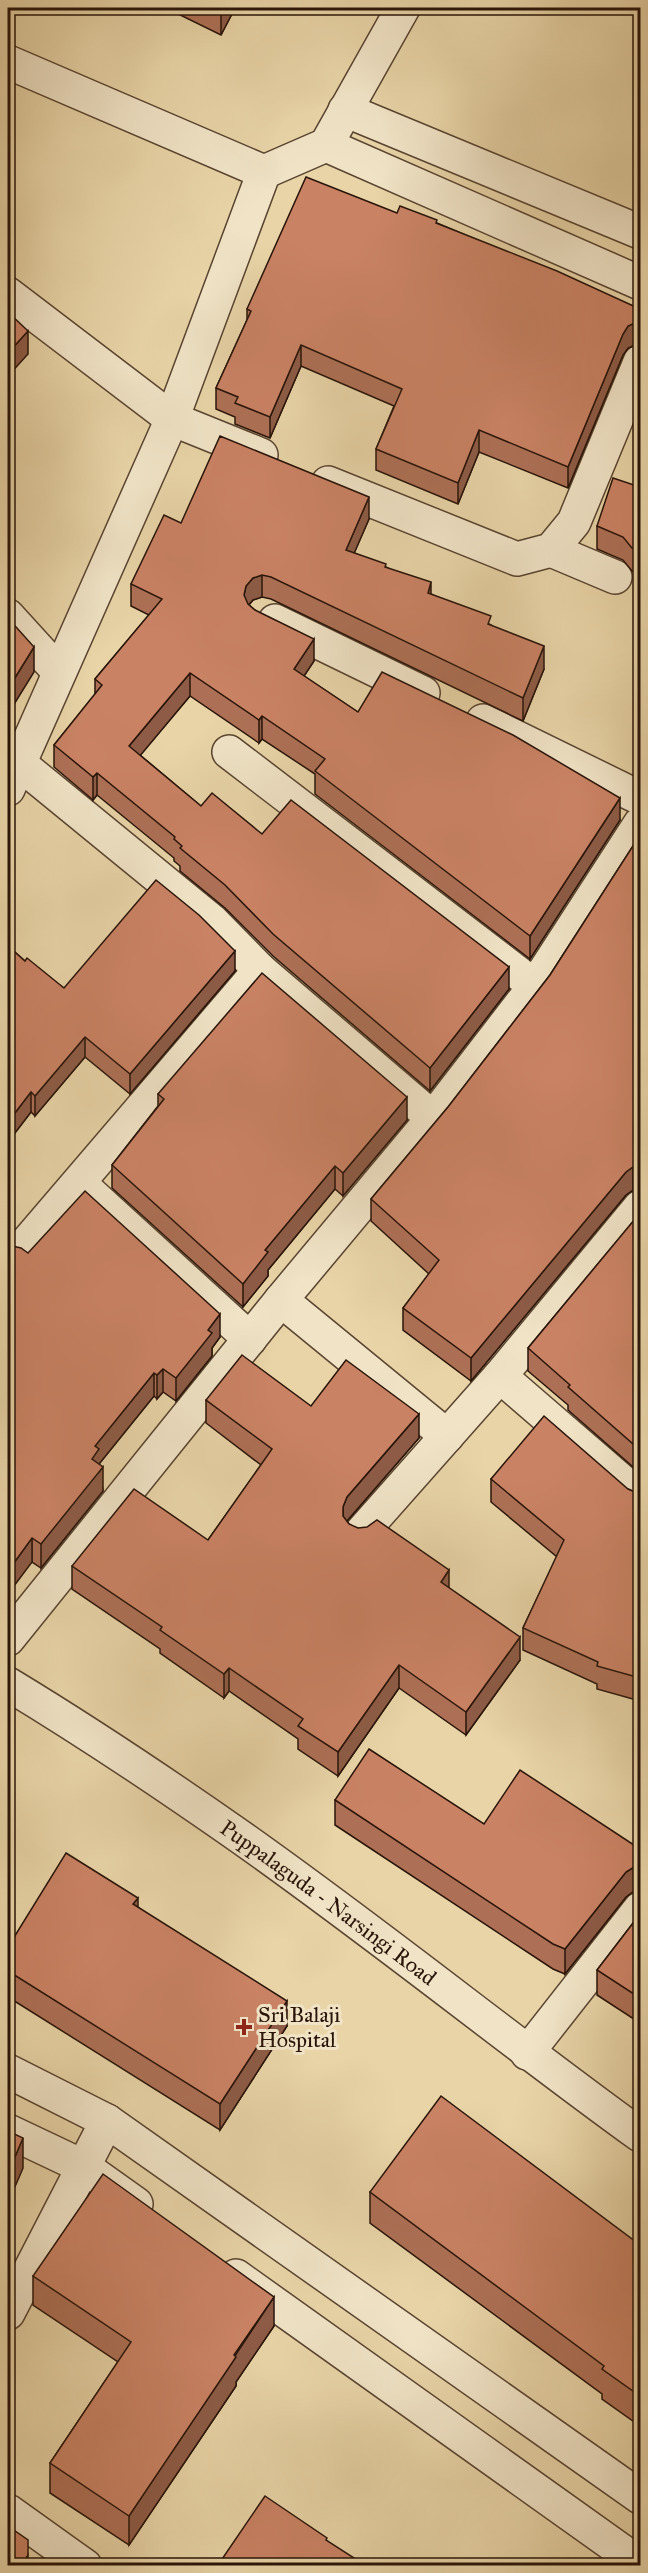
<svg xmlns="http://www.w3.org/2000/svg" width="648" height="2573" font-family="'IM FELL Great Primer',serif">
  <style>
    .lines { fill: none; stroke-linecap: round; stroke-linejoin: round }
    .minor-casing { stroke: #594430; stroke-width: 36 }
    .tertiary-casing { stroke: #594430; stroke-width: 36 }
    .minor { stroke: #f0e3c6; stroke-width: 33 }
    .tertiary { stroke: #f0e3c6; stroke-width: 33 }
    .wall { fill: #ad7056; stroke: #291409; stroke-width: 1.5 }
    .shaded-wall { fill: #8d5b46; stroke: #291409; stroke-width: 1.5 }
    .building { fill: #c98264; stroke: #291409; stroke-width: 1.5 }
    .poi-dot { fill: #8f2418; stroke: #f0e3c6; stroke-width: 2 }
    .labels { text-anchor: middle; stroke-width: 6; stroke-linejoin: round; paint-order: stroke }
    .street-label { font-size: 22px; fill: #291409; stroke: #f0e3c6 }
    .poi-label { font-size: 22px; fill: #291409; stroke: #f0e3c6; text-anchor: start }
  </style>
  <rect width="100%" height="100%" fill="#e8d4a7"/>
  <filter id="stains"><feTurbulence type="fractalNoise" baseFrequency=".00333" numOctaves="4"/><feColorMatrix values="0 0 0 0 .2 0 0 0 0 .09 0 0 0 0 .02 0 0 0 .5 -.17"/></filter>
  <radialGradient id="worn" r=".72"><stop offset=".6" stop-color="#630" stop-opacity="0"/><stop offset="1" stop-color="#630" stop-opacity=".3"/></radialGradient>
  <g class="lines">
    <g class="minor-casing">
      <g id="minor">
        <path d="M8,62L264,172L326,145L403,8"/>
        <path d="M345,110L640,232"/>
        <path d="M326,145L640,283"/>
        <path d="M8,294L172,419L261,455"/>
        <path d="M328,483L517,559L551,550L574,522L640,362"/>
        <path d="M551,550L615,577"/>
        <path d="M8,616L59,672"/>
        <path d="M275,621L423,693"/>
        <path d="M483,721L640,798"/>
        <path d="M229,752L535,986"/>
        <path d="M20,764L212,921L260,970L433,1118"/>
        <path d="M8,789L172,419L264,172"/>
        <path d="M79,1183L250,1339"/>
        <path d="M8,1245L18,1253L260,970"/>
        <path d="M281,1300L447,1436"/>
        <path d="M500,1376L640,1497"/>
        <path d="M361,1533L500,1376L640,1207"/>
        <path d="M8,1639L281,1300L433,1118L535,986L640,824"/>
        <path d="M527,2053L640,1909"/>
        <path d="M8,2071L107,2121L640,2497"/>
        <path d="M8,2131L84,2167L136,2204"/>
        <path d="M236,2276L640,2564"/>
        <path d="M8,2313L107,2121"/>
        <path d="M8,2511L85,2566"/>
      </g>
    </g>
    <g class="tertiary-casing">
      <g id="tertiary">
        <path id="s1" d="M8,1684C84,1730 159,1780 232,1831C371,1928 503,2036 640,2135"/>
      </g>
    </g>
    <use href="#minor" class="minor"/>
    <use href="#tertiary" class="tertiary"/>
  </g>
  <g class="wall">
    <path d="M166,8H235L221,35Z"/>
    <path d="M524,8H539L537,13Z"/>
    <path d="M397,213L437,223L640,309V344H637L628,348L623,355L568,488L479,452L458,504L376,470V449L394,406L301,366L270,438L235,424V417L216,409V388L247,320V309Z"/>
    <path d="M640,487V574L632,571L623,560L597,549V526Z"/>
    <path d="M369,519L354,553L386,567L431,594L491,625L544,669L523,721L271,599L262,597L253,600L249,605L314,661L304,676L358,712L620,820L530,959L315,794V774L262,739L259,743L190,696L140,755L201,806L262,834L509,989L430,1091L273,956L225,908L180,871V866L174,861V858L97,795L93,800L54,767V745L95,695V679L149,615L131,606V584L181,523Z"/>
    <path d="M640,835V1189L633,1190L626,1195L471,1381L403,1330V1308L429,1274L371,1221V1199L448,1107L550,975Z"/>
    <path d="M8,946L25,961L64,988L235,971L130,1094L85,1057L35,1116L31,1112L8,1142Z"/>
    <path d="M158,1094L407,1120L343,1196L335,1189L268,1270V1276L243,1307L112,1188V1165L158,1106Z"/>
    <path d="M640,1213V1473L568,1410V1405L528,1371V1348Z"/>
    <path d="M28,1253L220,1337L212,1348V1356L176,1401L163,1392L157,1399L154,1396L99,1464L103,1491L41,1568L32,1562Z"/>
    <path d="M206,1400L311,1406L419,1438L347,1521L349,1524L449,1588L520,1660L466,1735L399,1688L338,1776L298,1749V1739L229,1691L224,1698L160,1653V1649L72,1589V1566L208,1540L261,1465L206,1423Z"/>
    <path d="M491,1479L628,1489L637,1493H640V1701L597,1689V1684L523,1650V1628L557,1557L491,1502Z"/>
    <path d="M335,1800L640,1849V1891H634L626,1897L565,1974L553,1969L335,1825Z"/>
    <path d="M138,1907L287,2026L220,2130L8,1997V1947Z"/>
    <path d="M640,1914V2023L597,1995V1970Z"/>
    <path d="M370,2192L640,2245V2426L602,2399V2394L370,2223Z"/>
    <path d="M33,2276L274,2326L236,2382V2386L129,2545L50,2493V2463L118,2362L33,2305Z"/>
  </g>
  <g class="shaded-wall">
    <path d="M221,8H235L221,35Z"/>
    <path d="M637,322V344L628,348L623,355L568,488V467L623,334L628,326Z"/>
    <path d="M28,331V354L8,376V353Z"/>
    <path d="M301,345V366L270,438V417Z"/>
    <path d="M479,430V452L458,504V483Z"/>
    <path d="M11,489V512L8,516V493Z"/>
    <path d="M369,497V519L346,572V550Z"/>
    <path d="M262,575V597L253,600L246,608L244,595L246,586L253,578Z"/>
    <path d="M431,582V605L428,593Z"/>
    <path d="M314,639V661L294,691V669Z"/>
    <path d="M544,646V669L523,721V698Z"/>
    <path d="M34,647V672L8,714V689Z"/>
    <path d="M190,673V696L129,769V746Z"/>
    <path d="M262,716V739L259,743V720Z"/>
    <path d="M97,773V795L93,800V777Z"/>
    <path d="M620,798V820L530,959V936Z"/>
    <path d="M235,951V971L130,1094V1074Z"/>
    <path d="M509,967V989L430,1091V1068Z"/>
    <path d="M85,1037V1057L35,1116V1096Z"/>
    <path d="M31,1092V1112L8,1142V1122Z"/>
    <path d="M407,1097V1120L343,1196V1173Z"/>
    <path d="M335,1166V1189L268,1270V1276L243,1307V1284L265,1250Z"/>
    <path d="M633,1167V1190L626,1195L471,1381V1358L626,1172Z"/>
    <path d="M220,1314V1337L212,1348V1356L176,1401V1378L208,1330Z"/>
    <path d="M163,1369V1392L157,1399V1375Z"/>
    <path d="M154,1373V1396L99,1464V1472L103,1467V1491L41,1568V1544L92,1459L95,1446Z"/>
    <path d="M419,1414V1438L347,1521L343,1530V1507L347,1497Z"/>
    <path d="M32,1538V1562L8,1594V1571Z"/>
    <path d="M449,1570V1593L441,1582Z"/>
    <path d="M520,1637V1660L466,1735V1712Z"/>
    <path d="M399,1665V1688L338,1776V1752Z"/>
    <path d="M229,1668V1691L224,1698V1674Z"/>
    <path d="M634,1867V1891L626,1897L565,1974V1949L626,1872Z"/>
    <path d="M138,1898V1923L133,1904Z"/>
    <path d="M287,2001V2026L220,2130V2104Z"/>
    <path d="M23,2138V2168L8,2203V2173Z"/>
    <path d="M274,2297V2326L236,2382V2386L129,2545V2516Z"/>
    <path d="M28,2555V2565H22V2564Z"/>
  </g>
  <g class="building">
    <path d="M306,177L397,213L400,206L437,220L436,223L557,271L640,309L639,316L640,317V323L637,322L628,326L623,334L568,467L479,430L458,483L376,449L402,389L301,345L270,417L235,403L238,397L216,388L251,311L247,309Z"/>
    <path d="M8,312L28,331L8,353Z"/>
    <path d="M220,436L369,497L346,550L386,564L385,567L431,582L428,593L491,616L488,624L544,646L523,698L271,577L262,575L253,578L246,586L244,595L248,604L255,610L314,639L294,669L358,712L382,672L513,735L620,798L530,936L315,771L325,759L262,716L259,720L190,673L129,746L201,806L212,793L262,834L291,800L509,967L430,1068L273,934L225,885L180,848L182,846L174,839L175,837L97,773L93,777L54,745L102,685L95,679L162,599L131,584L164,515L181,523Z"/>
    <path d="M613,478L640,487V550L632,548L623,537L597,526Z"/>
    <path d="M8,485L11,489L8,493Z"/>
    <path d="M8,618L34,647L8,689Z"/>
    <path d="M640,835V1166L633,1167L626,1172L471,1358L403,1308L439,1260L371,1199L448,1107L550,975Z"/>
    <path d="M156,880L199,915L235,951L130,1074L85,1037L35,1096L31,1092L8,1122V946L25,961L27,958L64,988Z"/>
    <path d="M262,973L407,1097L343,1173L335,1166L265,1250L268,1252L243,1284L112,1165L164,1099L158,1094Z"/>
    <path d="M85,1191L220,1314L208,1330L212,1333L176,1378L163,1369L157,1375L154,1373L95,1446L99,1449L92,1459L103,1467L41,1544L32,1538L8,1571V1245L21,1248L28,1253Z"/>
    <path d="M640,1213V1450L568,1387L570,1385L528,1348Z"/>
    <path d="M242,1355L311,1406L346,1360L419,1414L347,1497L343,1507V1516L349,1524L358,1528L367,1527L377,1520L449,1570L441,1582L520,1637L466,1712L399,1665L338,1752L298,1726L303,1719L229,1668L224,1674L160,1630L162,1627L72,1566L134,1489L208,1540L272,1449L206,1400Z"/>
    <path d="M544,1416L628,1489L637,1493H640V1678L597,1666L598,1662L523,1628L564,1540L491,1479Z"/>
    <path d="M369,1749L484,1824L520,1770L640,1849V1866L634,1867L626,1872L565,1949L553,1944L335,1800Z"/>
    <path d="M66,1853L138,1898L133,1904L287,2001L220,2104L8,1971V1947Z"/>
    <path d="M640,1914V1998L597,1970Z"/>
    <path d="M441,2096L640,2245V2396L602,2369L604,2366L370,2192Z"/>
    <path d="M8,2131L23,2138L8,2173Z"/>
    <path d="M103,2174L274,2297L234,2355L236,2357L129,2516L50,2463L131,2342L33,2276Z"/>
    <path d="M265,2496L327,2538L326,2540L365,2565H218Z"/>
    <path d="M8,2526L28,2540V2555L22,2564L24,2565H8Z"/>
  </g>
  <path class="poi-dot" d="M241 2018h6v6h6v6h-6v6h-6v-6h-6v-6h6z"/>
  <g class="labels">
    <g class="street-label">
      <text dy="8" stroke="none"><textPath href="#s1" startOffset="388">Puppalaguda - Narsingi Road</textPath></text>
    </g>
    <g class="poi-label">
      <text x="258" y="2022">Sri Balaji<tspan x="258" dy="25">Hospital</tspan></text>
    </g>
  </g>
  <rect width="648" height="2573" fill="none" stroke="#e8d4a7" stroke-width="30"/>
  <rect x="9" y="9" width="630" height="2555" fill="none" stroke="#291409" stroke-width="3"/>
  <rect x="15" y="15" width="618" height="2543" fill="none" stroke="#291409" stroke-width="1.5"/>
  <rect width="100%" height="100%" filter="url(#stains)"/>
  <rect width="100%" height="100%" fill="url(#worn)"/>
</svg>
